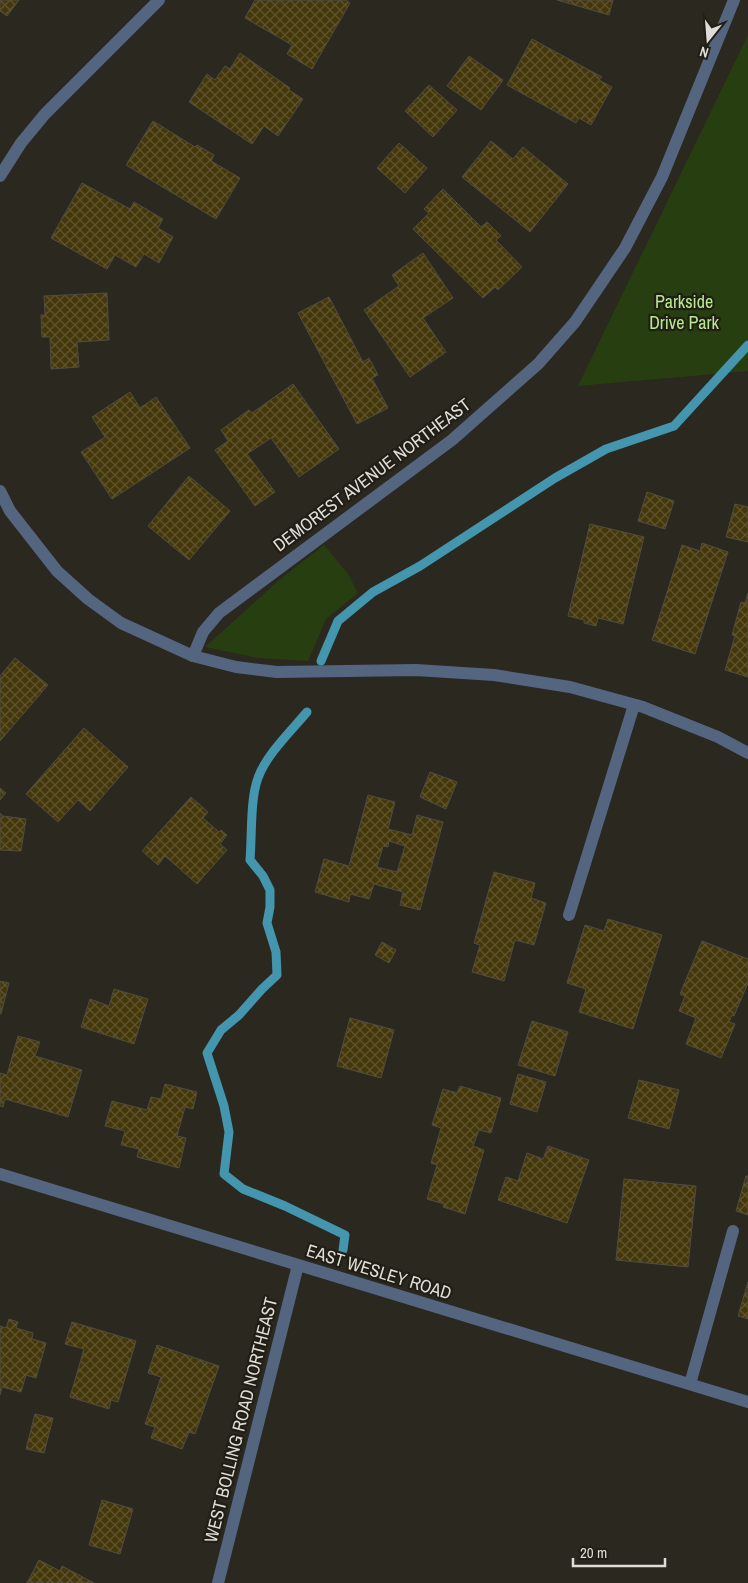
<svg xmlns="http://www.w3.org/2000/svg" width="748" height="1583" font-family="'Archivo Narrow',sans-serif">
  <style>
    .park { fill: #273f10 }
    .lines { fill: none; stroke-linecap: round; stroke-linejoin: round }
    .stream { stroke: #4396ae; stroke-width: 9 }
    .building { fill: url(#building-cross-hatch); stroke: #4f4c42; fill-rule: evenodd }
    .minor { stroke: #546580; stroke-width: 12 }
    .labels { text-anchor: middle; stroke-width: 4.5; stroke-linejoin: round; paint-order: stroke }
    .park-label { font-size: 18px; fill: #b7eb8c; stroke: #211e15 }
    .street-label { font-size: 18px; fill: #dfddd7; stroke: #211e15 }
  </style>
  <defs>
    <pattern id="building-cross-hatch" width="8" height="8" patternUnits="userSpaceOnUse" patternTransform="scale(1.25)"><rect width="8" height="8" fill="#44380b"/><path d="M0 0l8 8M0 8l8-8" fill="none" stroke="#5f542e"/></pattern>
  </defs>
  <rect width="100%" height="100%" fill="#2b281f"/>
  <g class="park">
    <path d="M748,35V371L578,386Z"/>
    <path d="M324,545L348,574L358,593L326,619L308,661L258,658L205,647L278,581Z"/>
  </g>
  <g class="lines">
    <g class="stream">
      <path d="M321,661L338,621L373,592L420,566L555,478L606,449L674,426L748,345"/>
      <path d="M307,712C291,731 266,755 258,778C250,799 252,837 250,860L263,876L270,890V907L267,923L276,952L277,975L262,989L239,1015L221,1030L207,1053L224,1106L229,1132L224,1174L243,1189L285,1206L345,1235L343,1250"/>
    </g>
  </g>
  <g class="building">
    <path d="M0,0H19L7,16L0,11Z"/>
    <path d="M255,0H346L350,3L312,69L287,54L292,45L245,18Z"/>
    <path d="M557,0H613L609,15Z"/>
    <path d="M532,39L602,77L599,80L612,87L591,125L579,118L576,123L507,85Z"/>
    <path d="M240,53L290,88L289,90L303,99L278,136L264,126L252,144L189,102L207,74L215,80L225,66L230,69Z"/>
    <path d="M469,56L503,80L481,110L447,86Z"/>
    <path d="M429,85L457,110L433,137L405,111Z"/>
    <path d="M153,121L195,147L197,145L214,155L211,161L240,178L216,219L126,165Z"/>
    <path d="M491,141L513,159L523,147L568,184L530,232L462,177Z"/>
    <path d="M399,143L427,168L405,193L377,168Z"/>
    <path d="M82,183L130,209L134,202L163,219L158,228L173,237L159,263L144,254L136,267L115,255L107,269L51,238Z"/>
    <path d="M443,189L481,227L487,222L501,236L496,240L522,267L498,290L495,287L483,298L413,229L429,213L424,209Z"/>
    <path d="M423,253L453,298L423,318L446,352L410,377L364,310L399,286L392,275Z"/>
    <path d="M107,293L109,340L77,342L79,367L51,369L50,337H42L41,315H45L44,296Z"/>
    <path d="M329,297L363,362L369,358L378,375L372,378L388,408L357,424L298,313Z"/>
    <path d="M293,384L339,449L299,477L271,438L247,454L275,492L255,506L215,450L228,441L221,430L249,410L252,413Z"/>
    <path d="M130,392L140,408L156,397L190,448L112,499L81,452L105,437L92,417Z"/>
    <path d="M189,476L230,511L189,560L148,526Z"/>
    <path d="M647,492L674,501L665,529L638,521Z"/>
    <path d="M735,504L748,507V542L726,537Z"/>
    <path d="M590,524L644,537L623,624L598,618L596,626L584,623V620L568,616Z"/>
    <path d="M702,543L728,552L695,654L652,640L682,545L700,551Z"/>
    <path d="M748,593V677L725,670L735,636L732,635L741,602L745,603Z"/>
    <path d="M15,658L48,685L0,741V676Z"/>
    <path d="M84,728L128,767L90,811L78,800L58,822L26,794Z"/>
    <path d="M430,772L457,782L446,809L420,797Z"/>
    <path d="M0,788L6,793L0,800Z"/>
    <path d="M368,795L395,802L388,829L412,835L417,815L443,822L420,910L400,905L403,892L374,884L369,899L350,894L349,902L315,892L324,859L349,866ZM389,841L405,846L397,872L377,867L383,846L388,847Z"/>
    <path d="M191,797L208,812L203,818L219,832L221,830L227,835L220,844L227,850L197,884L165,856L158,865L142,851Z"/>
    <path d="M0,813L3,816L26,819L21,851L0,850Z"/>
    <path d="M494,872L535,883L531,898L546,903L534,945L515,940L504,981L472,972L480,945L474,943Z"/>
    <path d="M608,919L662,935L633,1029L579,1012L586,989L567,983L585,925L604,931Z"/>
    <path d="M702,941L748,959V983L734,1016L732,1015L729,1022L735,1024L721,1058L686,1044L696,1018L679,1011L685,996L680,994Z"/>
    <path d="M382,942L396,950L389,963L375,955Z"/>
    <path d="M0,981L9,983L1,1014H0Z"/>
    <path d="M114,989L148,999L134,1044L81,1027L90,999L109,1006Z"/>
    <path d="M350,1018L394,1030L381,1078L337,1066Z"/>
    <path d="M532,1021L568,1032L555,1076L518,1065Z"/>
    <path d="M18,1036L40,1042L35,1056L82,1070L68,1117L5,1099L3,1107L0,1106V1073L7,1075Z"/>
    <path d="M518,1074L546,1082L537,1112L510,1104Z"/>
    <path d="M639,1080L679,1090L669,1129L628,1118Z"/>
    <path d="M165,1084L197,1092L193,1109L185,1107L177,1136L186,1138L179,1168L137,1157L139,1149L121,1145L125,1131L105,1126L112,1101L147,1110L151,1097L161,1099Z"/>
    <path d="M460,1086L501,1098L491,1133L479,1130L473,1146L484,1150L465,1214L443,1207L444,1204L427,1199L437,1165L431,1163L441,1128L432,1125L443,1089L457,1093Z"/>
    <path d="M548,1146L589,1160L567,1223L498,1200L506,1177L518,1181L527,1153L543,1159Z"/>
    <path d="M746,1176H748V1215L736,1211Z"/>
    <path d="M624,1179L696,1186L688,1267L616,1260Z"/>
    <path d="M748,1282V1319L738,1316Z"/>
    <path d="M9,1319L18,1322L16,1328L33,1333L32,1339L46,1343L36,1378L26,1375L21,1392L2,1387L0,1395V1326L6,1328Z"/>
    <path d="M72,1322L136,1341L118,1402L111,1400L109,1409L70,1397L84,1349L65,1344Z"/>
    <path d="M157,1345L219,1366L195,1434L189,1432L182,1449L151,1438L155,1427L145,1424L161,1377L148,1373Z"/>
    <path d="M35,1414L53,1418L44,1453L26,1449Z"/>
    <path d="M102,1500L133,1509L120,1554L89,1545Z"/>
    <path d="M39,1560L60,1571L62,1566L94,1583H27Z"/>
  </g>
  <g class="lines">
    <g class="minor">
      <path d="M0,176L21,143L45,114L159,0"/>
      <path d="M0,491L10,511L57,571L88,599L121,623L193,656L236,667L277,672L416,670L494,675L570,687L643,707L718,737L748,753"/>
      <path d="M193,656L203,632L219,613L452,440L538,364L575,322L625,248L662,177L734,0"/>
      <path d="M569,915L634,705"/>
      <path d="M0,1174L748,1402"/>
      <path d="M690,1384L733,1231"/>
      <path d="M218,1583L298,1265"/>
    </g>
  </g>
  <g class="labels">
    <g class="park-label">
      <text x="684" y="308">Parkside<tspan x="684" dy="21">Drive Park</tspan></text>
    </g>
    <g class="street-label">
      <text transform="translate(372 475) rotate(-37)" y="6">DEMOREST AVENUE NORTHEAST</text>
      <text transform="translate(379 1272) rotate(17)" y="6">EAST WESLEY ROAD</text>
      <text transform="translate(241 1420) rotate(-76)" y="6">WEST BOLLING ROAD NORTHEAST</text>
    </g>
  </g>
  <g transform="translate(708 40) rotate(197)" stroke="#211e15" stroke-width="4" paint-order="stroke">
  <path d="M0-4L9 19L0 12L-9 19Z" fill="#dfddd7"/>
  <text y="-8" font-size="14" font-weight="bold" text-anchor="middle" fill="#dfddd7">N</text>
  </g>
  <path d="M573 1558v8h92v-8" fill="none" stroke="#dfddd7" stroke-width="2.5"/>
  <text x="580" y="1558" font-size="15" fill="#dfddd7" stroke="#211e15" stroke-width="4" paint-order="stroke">20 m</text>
</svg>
